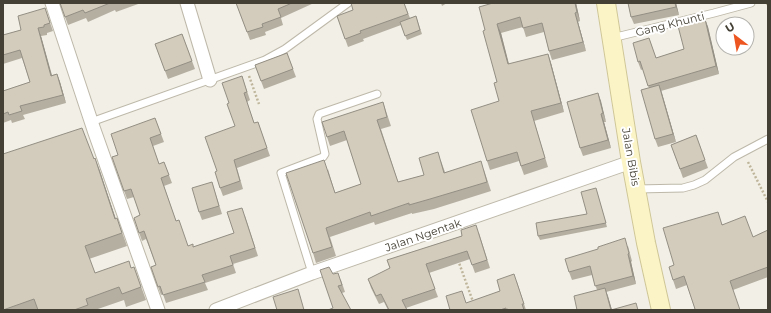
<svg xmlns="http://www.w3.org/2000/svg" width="771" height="313" font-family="Montserrat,sans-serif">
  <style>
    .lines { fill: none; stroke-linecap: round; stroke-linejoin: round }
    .service-casing { stroke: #bdb8a9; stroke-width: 9 }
    .minor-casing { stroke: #bdb8a9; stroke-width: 15 }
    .secondary-casing { stroke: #cfc697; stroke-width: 20 }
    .path { stroke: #beb59b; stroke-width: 2.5; stroke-dasharray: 2 2; stroke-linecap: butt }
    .service { stroke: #fff; stroke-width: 7 }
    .minor { stroke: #fff; stroke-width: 13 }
    .secondary { stroke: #fbf4c6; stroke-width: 18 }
    .wall { fill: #b5afa2 }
    .shaded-wall { fill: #948f84 }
    .building { fill: #d3ccbc; stroke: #948f84 }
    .labels { text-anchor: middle; stroke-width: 4; stroke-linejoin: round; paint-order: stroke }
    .street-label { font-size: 11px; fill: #444035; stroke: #fff }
  </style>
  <rect width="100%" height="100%" fill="#f2efe6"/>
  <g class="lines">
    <g class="service-casing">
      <g id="service">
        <path d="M612,38L714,13L751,3"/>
        <path d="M91,122L265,60L285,49L348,3"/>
        <path d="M637,189L683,188L694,185L705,180L734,157L768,139"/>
        <path d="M312,273L281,173L323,157L325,154L317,119L319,114L377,94"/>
      </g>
    </g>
    <g class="minor-casing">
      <g id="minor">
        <path d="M52,3L94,130L158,310"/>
        <path d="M187,3L210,80"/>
        <path d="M216,310L312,273L631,162"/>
      </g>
    </g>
    <g class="secondary-casing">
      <path id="secondary" d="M606,3L631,162L646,243L661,310"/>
    </g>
    <g class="path">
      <path d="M767,3L768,6"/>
      <path d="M249,76L259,104"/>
      <path d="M748,162L768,202"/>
      <path d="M458,260L476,310"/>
    </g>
    <use href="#service" class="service"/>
    <use href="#minor" class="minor"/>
    <use href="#secondary" class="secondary"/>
  </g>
  <g class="wall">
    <path d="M60,3H141L116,12L115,10L88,22L86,18L68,25Z"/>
    <path d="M236,3H314L281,18L283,25L265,32L266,35L250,40Z"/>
    <path d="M404,3L410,18L416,16L422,34L407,40L401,25L363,39L364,41L348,47L337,16Z"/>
    <path d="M441,3H447L442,6Z"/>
    <path d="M493,3H576L580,21L578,22L586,51L552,60L549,51L544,32L526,37L523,27L501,33L509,64L548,54L551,63L564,112L534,121L548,167L524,175L519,161L490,170L487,161L499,101L497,82L485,30Z"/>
    <path d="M628,3H676L679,15L634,24L631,17Z"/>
    <path d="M45,8L53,31L47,33V35L41,36L52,75L57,74L60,82L66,103L23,115L25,119L12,123L11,120L3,123V91L30,82L22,58L3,64V35L21,30Z"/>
    <path d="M705,19L708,27L719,74L661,91L676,142L658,147L655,139L649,88L643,69L641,70L638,62L649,38L656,58L684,49Z"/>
    <path d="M182,34L195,69L168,79L155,44Z"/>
    <path d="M287,53L296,77L264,89L255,65Z"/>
    <path d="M242,76L250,100L247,102L254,123L258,122L270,156L237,168L243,189L223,196L220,188L217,171L235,126Z"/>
    <path d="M598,93L606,122H604L611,148L583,156L580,148Z"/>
    <path d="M383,102L391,126L381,129L398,182L424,175L441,161L445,172L484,170L491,191L434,209L412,214V213L375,225L374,222L330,237L336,256L316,263L313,253L328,169L335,193L361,184L347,140L330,146L327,137Z"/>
    <path d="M155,118L164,142L153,146L159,164L164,162L172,183L164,186L176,221L188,246L193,247L234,233L245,216L258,256L233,264L236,273L205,283L208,290L166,303L163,294L161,295L151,267L156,265L146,239L142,241L134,218L140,215L134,197L127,199L112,157L118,155Z"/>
    <path d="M696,135L708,168L683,178L671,145Z"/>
    <path d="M95,158L116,219L117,218L127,246L89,259L95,273L131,268L134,267L146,300L126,307L124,300L95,310H3L94,159Z"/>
    <path d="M212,182L222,214L202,220L199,212Z"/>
    <path d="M597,192L607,227L540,240L538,236L587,214Z"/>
    <path d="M722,224L753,237L768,230V277L733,290L695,309L687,285L676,289L673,280L674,265Z"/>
    <path d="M479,233L490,268L475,273L470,259L429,273L438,297L406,308L407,310H388L384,302L379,304L371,288L368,279L390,269L387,260L462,236Z"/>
    <path d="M628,246L632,261L631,262L636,284L606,292L612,310H639H577L597,290L592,275L572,280L569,272Z"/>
    <path d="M333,274L341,280L345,292L342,293L333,308Z"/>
    <path d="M517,282L526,310H450L467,303L500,291Z"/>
  </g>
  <g class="shaded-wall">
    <path d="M575,3H576L580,21L577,12Z"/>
    <path d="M675,3H676L679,15L676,7Z"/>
    <path d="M575,13L578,22L586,51L583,42Z"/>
    <path d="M705,19L708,27L719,74L716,66Z"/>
    <path d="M497,24L501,33L511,73L508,64Z"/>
    <path d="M38,28L41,36L54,84L51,76Z"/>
    <path d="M548,54L551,63L564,112L561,103Z"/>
    <path d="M57,74L60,82L66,103L63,95Z"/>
    <path d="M659,85L662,93L676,142L673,134Z"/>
    <path d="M598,93L601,101L606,122L603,113Z"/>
    <path d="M601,114L604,122L611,148L608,140Z"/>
    <path d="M95,158L100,171L120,232L115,219Z"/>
    <path d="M628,254L631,262L636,284L633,276Z"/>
    <path d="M605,288L608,296L612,310H611Z"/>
  </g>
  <g class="building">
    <path d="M60,3H110L85,13L83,10L65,17Z"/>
    <path d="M236,3H292L278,9L281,17L262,24L263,27L247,32Z"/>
    <path d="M351,3H404L408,14L360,31L361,33L345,39L337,16L353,10Z"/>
    <path d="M493,3H575L577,12L575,13L583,42L549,51L542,23L523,28L520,17L497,24L508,64L548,54L561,103L531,111L545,158L521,166L517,152L487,161L471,110L499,101L494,83L497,82L483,31L485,30L479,7Z"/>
    <path d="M628,3H675L676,7L631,17Z"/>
    <path d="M45,8L50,23L44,25V27L38,28L51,76L57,74L63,95L20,106L22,111L9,115L8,112L3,114V91L30,82L20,50L3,55V35L21,30L18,16Z"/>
    <path d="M416,16L420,30L405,36L400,22Z"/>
    <path d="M705,19L716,66L648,86L640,61L638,62L633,43L649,38L656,58L684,49L678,26Z"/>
    <path d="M182,34L192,61L165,71L155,44Z"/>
    <path d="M287,53L293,69L261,81L255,65Z"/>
    <path d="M242,76L247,92L244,93L254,123L258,122L267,148L234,160L240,181L220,188L215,172L217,171L205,137L235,126L227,104L229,103L222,83Z"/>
    <path d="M659,85L673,134L655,139L641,90Z"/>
    <path d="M598,93L603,113L601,114L608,140L580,148L567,102Z"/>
    <path d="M383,102L387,117L377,120L398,182L424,175L419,158L438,152L444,173L481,161L487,182L430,199L409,205V203L371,216L370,212L326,228L332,247L313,253L286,173L324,160L335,193L361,184L344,131L327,137L322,122Z"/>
    <path d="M155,118L161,134L150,138L159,164L164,162L169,175L161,178L176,221L179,220L188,246L193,244V247L234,233L227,212L242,208L255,248L230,256L233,265L202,275L205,282L163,295L160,286L158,287L151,267L156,265L144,231L139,233L134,218L140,215L131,189L124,191L112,157L118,155L111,134Z"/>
    <path d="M82,128L94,159L95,158L115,219L117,218L122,233L85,246L95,273L129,261L131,268L134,267L141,287L122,294L119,287L86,299L88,305L74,310H38L34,299L3,310V154Z"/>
    <path d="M696,135L705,160L680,169L671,145Z"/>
    <path d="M212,182L219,206L199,212L192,188Z"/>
    <path d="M596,188L606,223L538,236L536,223L587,214L581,192Z"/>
    <path d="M718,212L722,225L745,216L753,237L768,230V267L730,281L740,310H693L695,309L684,276L673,280L669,267L674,265L663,228Z"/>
    <path d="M476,225L487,260L472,265L467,251L426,264L435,289L402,300L407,310H389L381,294L376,296L368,279L390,268L387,260L462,236L461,230Z"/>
    <path d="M625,238L629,253L628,254L633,276L595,286L590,266L569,272L565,259L598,249V247Z"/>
    <path d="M329,267L333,274L338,273L342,285L338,286L351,310H328L333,308L320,270Z"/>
    <path d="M514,274L524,304H522L524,310H508V309L506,310V308L500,310H450L446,296L462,291L466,303L500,291L497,280Z"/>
    <path d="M605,288L611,310H577L574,296Z"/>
    <path d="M298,289L304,310H277L273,297Z"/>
    <path d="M636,303L638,310H611Z"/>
  </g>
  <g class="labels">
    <g class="street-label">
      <text transform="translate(670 24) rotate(-14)" y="4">Gang Khunti</text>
      <text transform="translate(631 157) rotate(80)" y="4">Jalan Bibis</text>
      <text transform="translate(423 235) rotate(-19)" y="4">Jalan Ngentak</text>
    </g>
  </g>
  <rect width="771" height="313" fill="none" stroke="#444035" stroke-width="8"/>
  <g transform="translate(735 36) rotate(329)"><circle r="19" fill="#ffffff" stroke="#b4b3ae"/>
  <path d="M0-3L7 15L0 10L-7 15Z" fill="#ee5621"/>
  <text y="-6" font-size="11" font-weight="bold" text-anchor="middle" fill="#444035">U</text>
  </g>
</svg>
